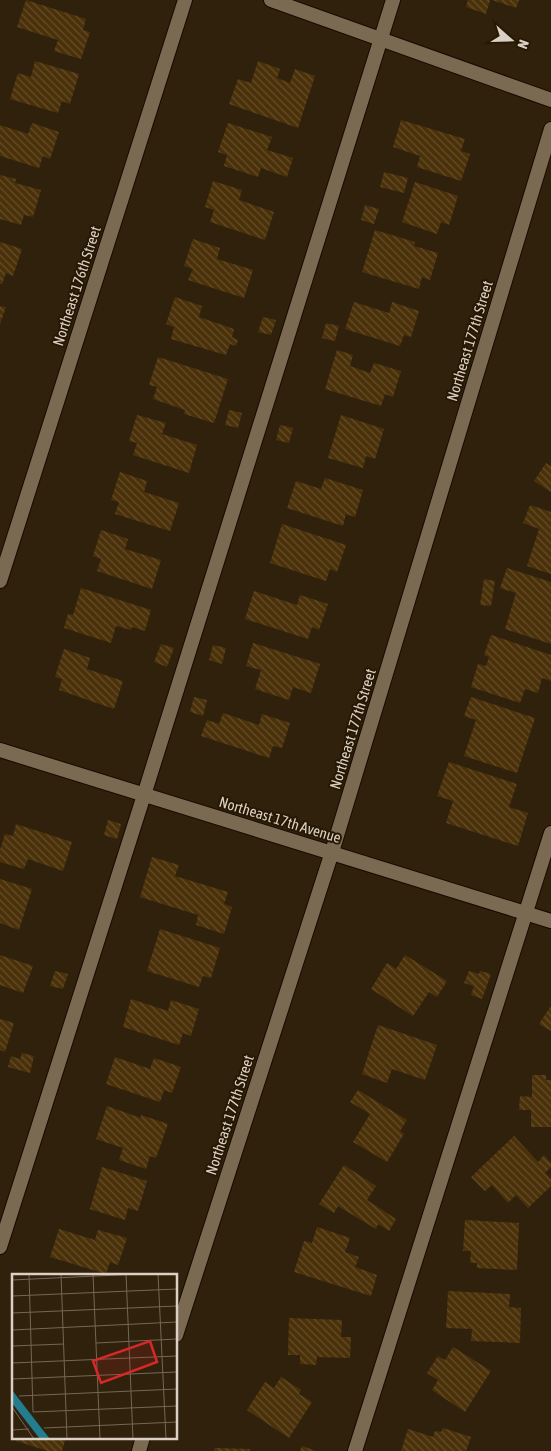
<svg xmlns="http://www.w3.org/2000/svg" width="551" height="1451" font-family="'Asap Condensed',sans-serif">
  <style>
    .building { fill: url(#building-back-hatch) }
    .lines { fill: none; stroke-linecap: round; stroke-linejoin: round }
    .service-casing { stroke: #180a00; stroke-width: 16 }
    .minor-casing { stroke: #180a00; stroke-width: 16 }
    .service { stroke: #7b6a52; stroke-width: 14 }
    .minor { stroke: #7b6a52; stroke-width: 14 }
    .labels { text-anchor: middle; stroke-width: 4; stroke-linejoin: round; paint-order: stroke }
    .street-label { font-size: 15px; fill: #dad0c3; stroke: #261803 }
    .inset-road { fill: none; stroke: #746755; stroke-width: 1 }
    .view { fill: #d62828; fill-opacity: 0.15; stroke: #d62828; stroke-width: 2.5 }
    .inset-edge { fill: none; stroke: #dad0c3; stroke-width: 2.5 }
  </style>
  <defs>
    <pattern id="building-back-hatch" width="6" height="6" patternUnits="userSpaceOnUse" patternTransform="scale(1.25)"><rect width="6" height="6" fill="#4a3109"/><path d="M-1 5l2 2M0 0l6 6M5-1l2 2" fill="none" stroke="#644e2b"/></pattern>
  </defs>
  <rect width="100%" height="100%" fill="#30210c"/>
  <g class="building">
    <path d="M26,0L86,19L83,30L90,32L81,59L54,51L58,40L17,27Z"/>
    <path d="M468,0H490L486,14L466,7Z"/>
    <path d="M492,0H519L516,8Z"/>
    <path d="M35,61L79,74L70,104L62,101L58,113L10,99L18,73L31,77Z"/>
    <path d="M258,61L280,69L277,78L290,83L295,69L315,76L298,128L229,104L238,79L251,83Z"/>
    <path d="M401,120L465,139L461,151L470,154L461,181L417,167L420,156L393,147Z"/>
    <path d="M32,123L59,132L50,159L43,156L39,168L0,156V125L28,134Z"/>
    <path d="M228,123L272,137L267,150L293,158L287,177L261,168L258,177L224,166L227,155L218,152Z"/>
    <path d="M384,172L408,178L404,193L380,187Z"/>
    <path d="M0,175L16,179L15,183L41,190L33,217L24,215L21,225L0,219Z"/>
    <path d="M213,181L242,190L239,200L274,212L265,240L210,222L214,210L205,207Z"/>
    <path d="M415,182L458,196L449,225L441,222L437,234L402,222Z"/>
    <path d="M365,205L379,209L374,224L361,220Z"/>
    <path d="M375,230L415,242L414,246L438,253L430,280L422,277L419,289L362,272Z"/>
    <path d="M193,239L220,248L217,259L253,270L244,298L188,280L193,269L184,266Z"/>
    <path d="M0,242L22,249L13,276L6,273L2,284H0Z"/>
    <path d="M175,297L202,306L199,317L234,329L232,337L238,340L236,346L230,344L226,355L171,339L174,327L166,324Z"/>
    <path d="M354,302L389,313L392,302L419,311L411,337L404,335L400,346L345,329Z"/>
    <path d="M0,306L6,307L0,324Z"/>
    <path d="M263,317L276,320L271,335L258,332Z"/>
    <path d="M326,323L339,326L335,341L322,338Z"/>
    <path d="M337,350L353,355L350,366L370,373L374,363L401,371L393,397L385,394L381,406L325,389Z"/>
    <path d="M158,357L228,379L214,423L184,414L185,410L153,399L157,387L149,385Z"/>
    <path d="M229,410L242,413L238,428L225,425Z"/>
    <path d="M137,415L166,423L162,434L197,445L189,473L133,455L137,443L129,441Z"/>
    <path d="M341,415L384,429L375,459L366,456L363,468L328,458Z"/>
    <path d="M280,425L293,428L289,443L276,440Z"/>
    <path d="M546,463L551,466V492L534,481Z"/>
    <path d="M120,472L147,481L144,492L179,503L170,531L115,514L119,502L111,500Z"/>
    <path d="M325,478L363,490L355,517L346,514L343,526L287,508L296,481L321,489Z"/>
    <path d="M530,505L551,512V574L527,566L539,529L523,523Z"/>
    <path d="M282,524L346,545L337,572L330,569L326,581L270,563Z"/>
    <path d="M101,530L128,539L125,549L161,560L152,589L97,571L101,559L93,556Z"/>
    <path d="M507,568L551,582V644L505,629L516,593L500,588Z"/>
    <path d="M484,579L495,581L491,606L480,605Z"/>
    <path d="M81,588L151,610L145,631L132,627L131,630L116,626L111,643L64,628L68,614L73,615Z"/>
    <path d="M254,591L297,605L300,595L328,604L319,630L312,627L308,639L245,619Z"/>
    <path d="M491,635L551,655V681L542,678L538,693L525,689L520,703L471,687L478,664L486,666L489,657L484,655Z"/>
    <path d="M253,643L320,664L311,693L293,687L289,700L255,689L261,670L246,666Z"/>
    <path d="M161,644L174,648L167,667L154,662Z"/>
    <path d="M213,645L226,648L222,664L209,660Z"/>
    <path d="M64,649L90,658L87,669L123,681L114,709L59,690L62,679L55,677Z"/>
    <path d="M194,697L207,700L203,716L190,712Z"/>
    <path d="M471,697L535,718L517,773L464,756L476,720L464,716Z"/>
    <path d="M223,713L259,725L262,714L290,723L282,748L273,746L269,758L201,736L207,720L219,724Z"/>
    <path d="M449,762L517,784L509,807L528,813L518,846L446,823L453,801L437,796Z"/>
    <path d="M108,820L121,824L117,839L104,835Z"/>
    <path d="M16,824L72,842L63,871L28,859L24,869L0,862V850L5,834L13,836Z"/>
    <path d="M152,857L179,865L175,876L228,892L224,904L232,907L224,934L196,925L198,915L140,897Z"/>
    <path d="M0,879L32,889L19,930L0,923Z"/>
    <path d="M160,929L220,948L211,978L203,976L199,987L147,971Z"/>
    <path d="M0,955L33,966L23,993L0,985Z"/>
    <path d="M405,955L447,981L437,997L429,992L413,1016L371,989L387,963L396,969Z"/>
    <path d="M55,971L68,974L63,989L50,986Z"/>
    <path d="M469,971L479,974L480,971L491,974L482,999L471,995L474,986L464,983Z"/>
    <path d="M131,999L168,1011L171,1000L199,1009L191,1036L183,1033L179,1045L123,1027Z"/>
    <path d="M550,1007L551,1008V1031L539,1024Z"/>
    <path d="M0,1019L14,1023L5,1052L0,1050Z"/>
    <path d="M378,1025L437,1045L425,1080L392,1069L387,1083L362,1074Z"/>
    <path d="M22,1053L34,1056L30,1073L8,1067L11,1056L20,1059Z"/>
    <path d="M115,1057L150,1069L154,1058L181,1067L172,1093L164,1090L160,1102L106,1084Z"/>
    <path d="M532,1075H546V1080H551V1127H531V1110H519L520,1096L532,1097Z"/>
    <path d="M358,1090L407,1120L400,1131L404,1134L387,1162L353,1142L370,1114L350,1102Z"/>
    <path d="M107,1106L141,1118V1115L168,1124L156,1158L150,1156L146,1169L119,1160L123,1148L96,1139Z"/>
    <path d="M514,1136L538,1162L544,1155L551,1163V1167L545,1173L551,1179V1186L528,1208L516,1195L508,1203L492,1185L485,1191L471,1177Z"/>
    <path d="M344,1165L376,1186L367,1200L396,1219L389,1231L378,1224L376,1229L338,1206L334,1213L319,1204Z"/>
    <path d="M102,1167L147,1181L138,1211L128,1208L125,1220L90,1209Z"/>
    <path d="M465,1220L519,1223L517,1270L477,1268V1263H470L471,1251H463Z"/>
    <path d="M317,1227L350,1238L345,1252L359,1257L355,1267L377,1275L371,1296L294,1272L304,1241L312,1243Z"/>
    <path d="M59,1229L95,1240L98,1230L127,1238L118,1265L110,1262L106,1274L50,1257Z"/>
    <path d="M448,1291L510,1294L509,1307L521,1308L520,1343L471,1341L472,1329L446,1328Z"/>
    <path d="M289,1318L342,1320L341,1337H351L350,1358L317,1357L316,1365L300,1364V1355H288Z"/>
    <path d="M453,1347L491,1371L465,1412L432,1390L438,1380L427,1373L438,1356L445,1360Z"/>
    <path d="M281,1377L301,1390L299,1394L312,1402L289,1438L247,1410L265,1382L274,1388Z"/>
    <path d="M443,1428L471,1437L466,1451H401L408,1429L433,1437L435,1431L441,1432Z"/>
    <path d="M17,1437H66L62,1451H48L16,1441Z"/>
    <path d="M302,1446L316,1451H300Z"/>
    <path d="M215,1448L250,1449V1451H214Z"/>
  </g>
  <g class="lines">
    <g class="service-casing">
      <g id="service">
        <path d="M0,1247L144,795L393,0"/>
        <path d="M355,1451L551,833"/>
      </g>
    </g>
    <g class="minor-casing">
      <g id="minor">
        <path d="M271,0L551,100"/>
        <path d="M0,581L185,0"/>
        <path d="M0,750L551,921"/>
        <path d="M176,1335L332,852L551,129"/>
        <path d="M139,1451L143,1437"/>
      </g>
    </g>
    <use href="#service" class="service"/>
    <use href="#minor" class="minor"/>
  </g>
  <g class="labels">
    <g class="street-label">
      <text transform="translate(77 286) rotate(-72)" y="5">Northeast 176th Street</text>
      <text transform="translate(470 341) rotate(-73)" y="5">Northeast 177th Street</text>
      <text transform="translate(353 729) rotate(-73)" y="5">Northeast 177th Street</text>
      <text transform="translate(280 820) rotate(17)" y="5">Northeast 17th Avenue</text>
      <text transform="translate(230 1115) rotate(-72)" y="5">Northeast 177th Street</text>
    </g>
  </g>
  <g transform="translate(12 1274)">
    <rect width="165" height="165" fill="#30210c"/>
    <path d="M0,116L27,151L38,165H28L0,129Z" fill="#237d8e"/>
    <path class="inset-road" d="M17,0L21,138L165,132M49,0L55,165M81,0L88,165M114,0L121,165M146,0L154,165M0,6L126,0M0,22L165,15M0,39L165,32M0,56L165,48M84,69L165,65M0,72L52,70M0,89L165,82M0,105L165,98M7,122L165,115M0,133L22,165M32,154L165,148M0,156L17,155"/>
    <path class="view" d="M138,67L145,88L89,109L81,87Z"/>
    <rect width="165" height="165" class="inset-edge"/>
  </g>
  <g transform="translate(511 40) rotate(110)" stroke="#261803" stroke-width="4" paint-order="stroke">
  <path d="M0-4L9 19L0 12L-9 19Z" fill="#dad0c3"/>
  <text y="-8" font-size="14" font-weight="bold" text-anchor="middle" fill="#dad0c3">N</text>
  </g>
</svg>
